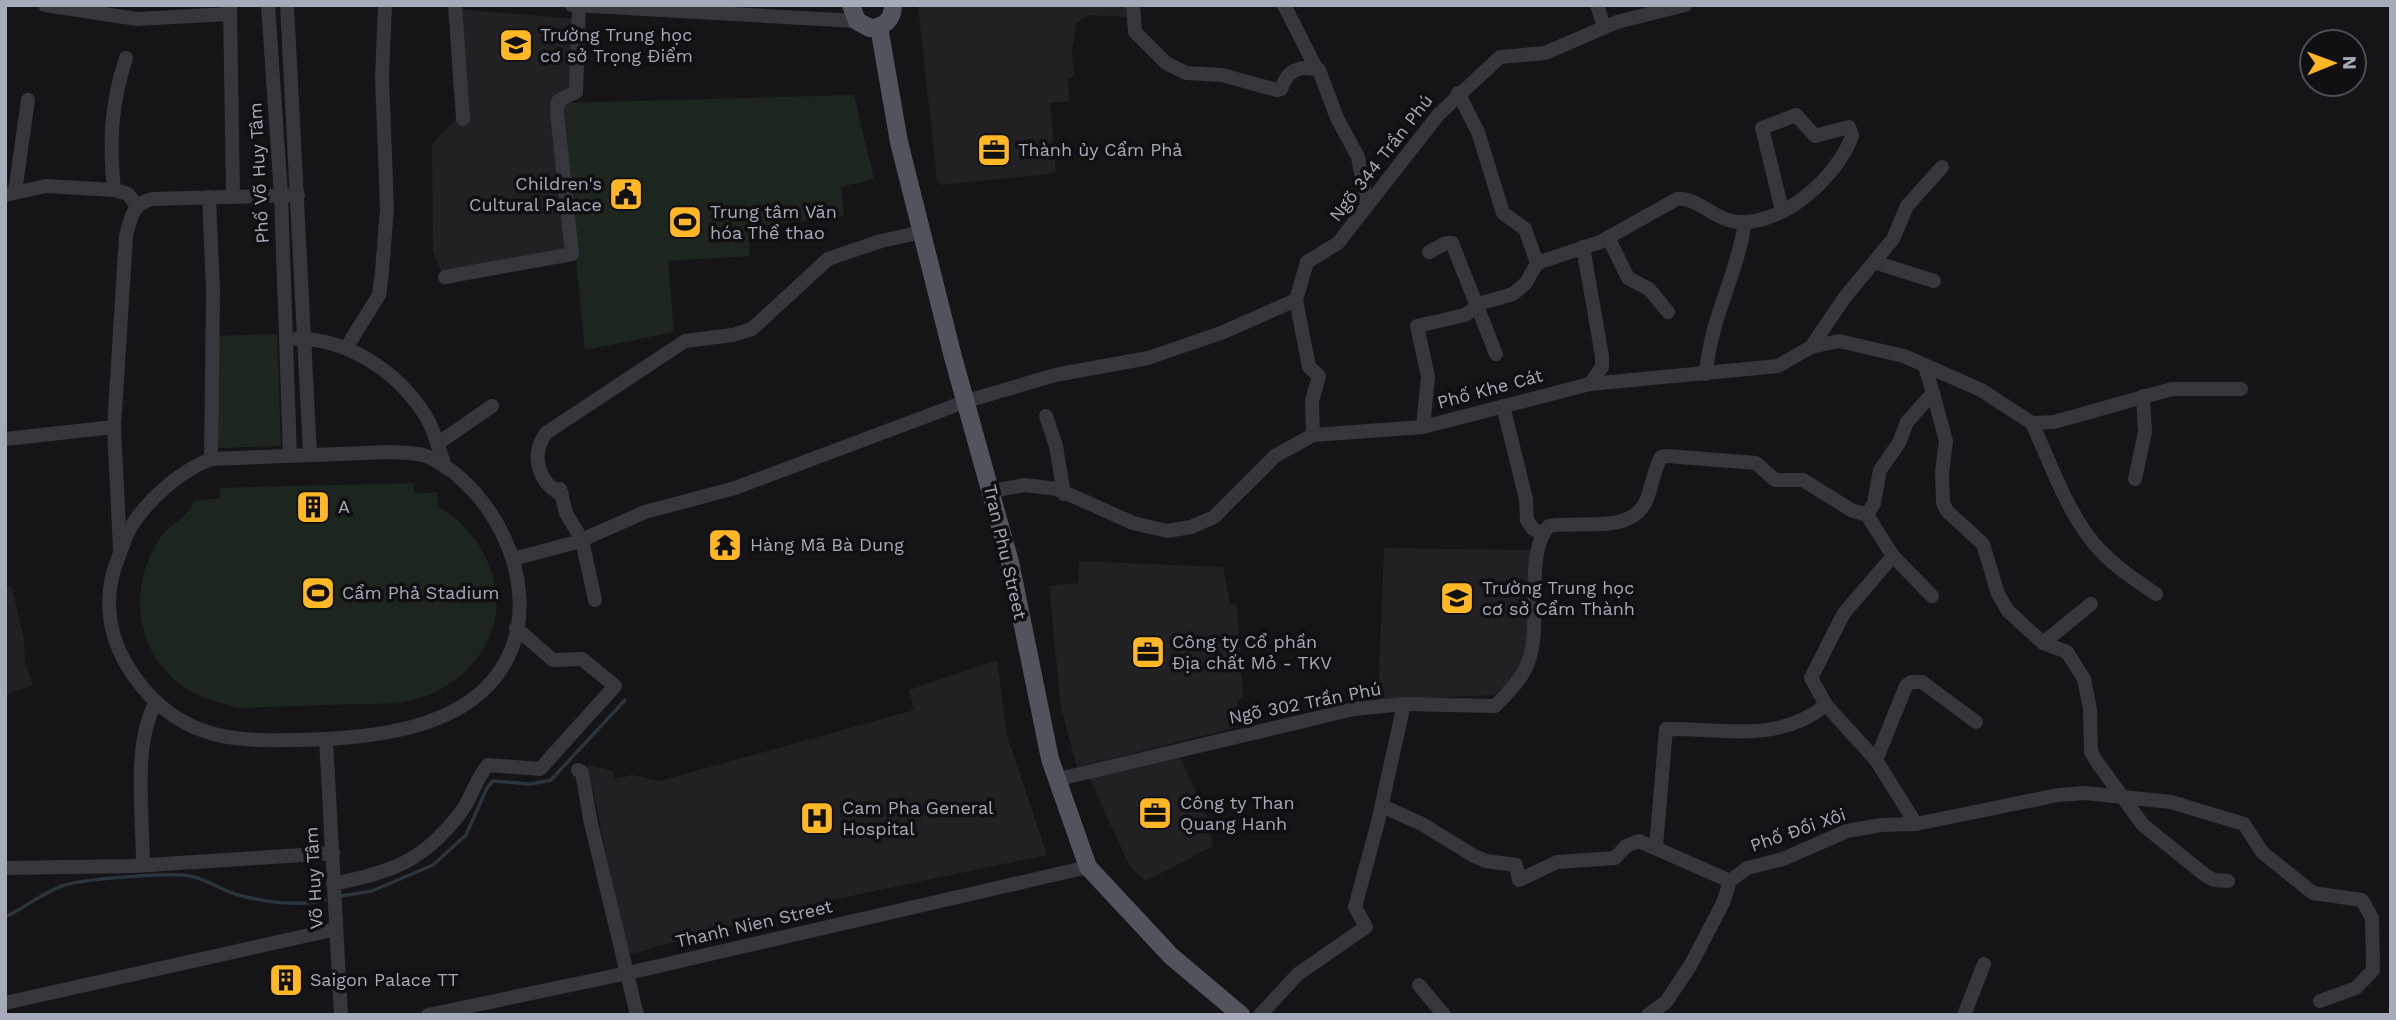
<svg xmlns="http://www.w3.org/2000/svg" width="2396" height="1020" font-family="'Work Sans',sans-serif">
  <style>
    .built { fill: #212124 }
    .green { fill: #1d261e }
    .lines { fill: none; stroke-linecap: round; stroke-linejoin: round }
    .stream { stroke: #2a343d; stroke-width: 3.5 }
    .minor { stroke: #36373d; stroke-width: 14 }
    .major { stroke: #51545c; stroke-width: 18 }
    .labels { text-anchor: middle; stroke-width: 7; stroke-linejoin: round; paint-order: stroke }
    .poi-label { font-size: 18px; fill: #a6abb9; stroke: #101012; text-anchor: start }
    .street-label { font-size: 18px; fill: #a6abb9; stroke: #101012 }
  </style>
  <rect width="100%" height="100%" fill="#151517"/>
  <g class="built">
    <path d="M918,5H1127L1126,17L1088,15L1076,24L1072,50L1074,77L1068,78L1069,101L1050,103L1056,173L941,185L937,180Z"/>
    <path d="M458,9L576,19L573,87L566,94L551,96L568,248L442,274L433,251L432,144L466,108Z"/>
    <path d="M1384,548L1534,550L1527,657L1506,686L1493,695L1378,700Z"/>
    <path d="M1079,561L1223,567L1230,604L1237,605L1243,698L1238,699V727L1077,767L1061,708L1049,586L1078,583Z"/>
    <path d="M5,586L12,587L24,640L25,663L33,685L5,695Z"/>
    <path d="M997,660L1007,736L1047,855L817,903L627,955L588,765L613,771L615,779L632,775L660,781L914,710L909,690Z"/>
    <path d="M1178,753L1208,818L1213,846L1146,881L1130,867L1089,777Z"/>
  </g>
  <g class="green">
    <path d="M854,95L874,179L841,187L844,216L751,227L749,256L668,261L674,332L585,350L561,110L564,103Z"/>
    <path d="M277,334L281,446L218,448L214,336Z"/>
    <path d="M413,483L415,494L437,492L439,507C471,525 491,557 496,593C502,646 458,692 407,701C390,705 370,703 353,704C314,705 275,707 236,708C224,702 212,702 200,696C139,668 123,595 159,540C171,521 184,523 194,501L220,498V488Z"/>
  </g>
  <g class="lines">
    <g class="stream">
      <path d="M341,896L372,891L433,865L466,835L487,788L493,781L531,784L551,780L625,700"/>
      <path d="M5,917C24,908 43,893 62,886C80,879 171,872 190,876C206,879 220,889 235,894C263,902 298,907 325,900"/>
    </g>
    <g class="minor">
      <path d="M45,5L137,19L230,14"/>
      <path d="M230,5L233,197"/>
      <path d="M268,5L281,195L290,455"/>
      <path d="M287,5L310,454"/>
      <path d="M455,5L463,119"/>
      <path d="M572,5L857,21"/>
      <path d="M1133,5L1135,32L1166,63L1186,73L1222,75L1277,90L1281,89C1287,71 1299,64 1319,70L1337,118L1358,157L1367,206"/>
      <path d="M1284,5L1316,68"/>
      <path d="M1597,5L1604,27"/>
      <path d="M1458,93L1478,132L1503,213L1525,229L1537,263L1600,242L1677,199C1697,197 1713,218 1732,221C1779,230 1837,178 1852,136L1849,127L1815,136L1796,115L1762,128L1782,210"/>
      <path d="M114,190C109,142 111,104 126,58"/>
      <path d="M15,192L28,100"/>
      <path d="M5,195L46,186L114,190L128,194L137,206"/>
      <path d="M209,197L213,290L211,459"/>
      <path d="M1608,237L1628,278L1649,289L1668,312"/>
      <path d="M1583,247L1602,356V367L1590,384"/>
      <path d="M1429,252L1446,243H1452L1496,354"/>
      <path d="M1874,262L1934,281"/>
      <path d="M445,277L572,254L557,113L558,101L576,92L579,6"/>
      <path d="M1296,300L1309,367L1319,376L1312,401L1313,435"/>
      <path d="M296,339C347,338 396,371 423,412C434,428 439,449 445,467"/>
      <path d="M1811,347L1839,341L1904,356L1981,390L2032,423L2054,422L2172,389H2241"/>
      <path d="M346,348L379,295L382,272L387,208L382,78L385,5"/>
      <path d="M1706,374C1710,319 1737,276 1745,222"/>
      <path d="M1933,393L1946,441L1942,472L1943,503L1947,511L1983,544L1998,594L2008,611L2043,643L2067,652L2084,679L2090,709L2091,752L2097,762L2143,825L2205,875L2214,880L2228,881"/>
      <path d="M1503,406L1526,499L1527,520L1533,529L1542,534"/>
      <path d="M1046,416L1056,446L1064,494"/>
      <path d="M2032,423C2051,464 2067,513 2097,547C2114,566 2135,580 2156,594"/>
      <path d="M1423,427L1428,377L1417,326L1465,315L1482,303L1513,294L1526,283L1537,263"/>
      <path d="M5,439L114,427"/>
      <path d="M437,444L492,406"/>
      <path d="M390,452C402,453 420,452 431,458C494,490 538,579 512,648C481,729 376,738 302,740C270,740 239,742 207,732C170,720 144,695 125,662C106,628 104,591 119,556C123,545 127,531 134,522C152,496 182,470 211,459Z"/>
      <path d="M2135,479L2145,432L2143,396"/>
      <path d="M560,489L566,513L582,540L595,600"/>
      <path d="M991,491L1025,485L1057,489L1133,523L1167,531L1191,527L1214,517L1275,456L1313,435L1423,427L1590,384L1778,366L1811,347L1845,297L1893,239L1907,206L1942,167"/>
      <path d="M562,495C538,482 530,455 546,433L685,341L733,335L752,329L828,259L881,241L922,232"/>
      <path d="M1867,515L1893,556L1932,596"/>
      <path d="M120,549L114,427L126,236C131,218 132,204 152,199L298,195"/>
      <path d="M1893,556L1844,613L1811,678L1826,705L1876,760L1916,824"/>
      <path d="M513,559L577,542L645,512L735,488L967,401L1055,375L1148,358L1221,333L1296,300L1307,262L1338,243L1439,114L1500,57L1545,53L1617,22L1685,5"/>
      <path d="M2043,643L2091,604"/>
      <path d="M326,739L341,1015"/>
      <path d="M1876,760L1906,686L1911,682H1922L1976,722"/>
      <path d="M578,770L582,772L590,819L637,1015"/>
      <path d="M1059,779L1354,709L1404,704L1495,706C1507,694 1522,679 1528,663C1543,626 1523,554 1549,526C1577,520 1628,535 1645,503C1652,489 1653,472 1661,457L1667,456L1756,463L1775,480H1803L1851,510L1867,515L1874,503L1880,470L1899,443L1907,422L1933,393L1925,367"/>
      <path d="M1382,806L1422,824L1474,856L1486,861L1516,865L1519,880L1557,862L1615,858L1626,846L1639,841L1730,881"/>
      <path d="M1656,847L1666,729C1725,728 1777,744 1826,705"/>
      <path d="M143,865C143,816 132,745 156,702"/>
      <path d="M5,868L133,866L333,853"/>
      <path d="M333,884C393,871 422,863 461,812C472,797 476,778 488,765L540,769L615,686L582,659L553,660L516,628"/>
      <path d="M1419,985L1444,1015"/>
      <path d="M5,1003L336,929"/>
      <path d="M428,1015L628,973L1088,867"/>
      <path d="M1260,1015L1298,974L1366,927L1355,907L1378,822L1404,704"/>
      <path d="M1648,1015L1666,1002L1690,966L1723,903L1730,881L1747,868L1783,859L1847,831L1881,825L1916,824L2058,795L2085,793L2171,802L2244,824L2262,852L2313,893L2362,900L2372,918L2373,970L2356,988L2320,1001"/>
      <path d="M1964,1015L1984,964"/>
    </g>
    <g class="major">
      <path d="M851,5L857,21L870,28C884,27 893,20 893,5"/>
      <path d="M879,27L899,142L953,357L1010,562L1050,759L1088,867L1171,956L1241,1015"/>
    </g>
  </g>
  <defs>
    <g id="school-square" transform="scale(1.75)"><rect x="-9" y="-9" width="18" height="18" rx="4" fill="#ffb725" stroke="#101012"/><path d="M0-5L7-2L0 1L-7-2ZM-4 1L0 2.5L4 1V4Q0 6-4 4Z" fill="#111"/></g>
    <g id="office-square" transform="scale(1.75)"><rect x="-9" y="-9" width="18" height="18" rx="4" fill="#ffb725" stroke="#101012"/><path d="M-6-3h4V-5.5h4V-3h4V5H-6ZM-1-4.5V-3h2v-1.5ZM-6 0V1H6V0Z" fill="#111"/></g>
    <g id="civic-square" transform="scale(1.75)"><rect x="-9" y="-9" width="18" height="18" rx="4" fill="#ffb725" stroke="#101012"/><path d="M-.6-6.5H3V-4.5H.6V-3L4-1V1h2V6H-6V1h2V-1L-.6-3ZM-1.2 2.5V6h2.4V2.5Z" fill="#111"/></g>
    <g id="stadium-square" transform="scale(1.75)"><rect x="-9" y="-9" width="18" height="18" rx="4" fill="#ffb725" stroke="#101012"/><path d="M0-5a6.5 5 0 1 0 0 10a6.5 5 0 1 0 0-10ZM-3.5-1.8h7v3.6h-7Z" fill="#111"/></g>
    <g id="building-square" transform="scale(1.75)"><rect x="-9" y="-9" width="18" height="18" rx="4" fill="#ffb725" stroke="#101012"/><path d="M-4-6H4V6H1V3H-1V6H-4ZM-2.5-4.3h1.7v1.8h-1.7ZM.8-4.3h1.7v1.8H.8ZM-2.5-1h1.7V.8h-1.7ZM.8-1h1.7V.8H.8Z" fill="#111"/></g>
    <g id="temple-square" transform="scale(1.75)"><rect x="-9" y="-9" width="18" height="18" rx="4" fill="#ffb725" stroke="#101012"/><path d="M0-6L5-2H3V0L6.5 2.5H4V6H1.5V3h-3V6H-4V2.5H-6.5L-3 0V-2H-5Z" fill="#111"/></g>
    <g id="hospital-square" transform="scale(1.75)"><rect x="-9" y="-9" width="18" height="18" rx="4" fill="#ffb725" stroke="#101012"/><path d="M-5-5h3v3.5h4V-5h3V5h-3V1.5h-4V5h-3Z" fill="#111"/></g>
  </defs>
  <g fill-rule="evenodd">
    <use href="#school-square" x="516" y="45"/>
    <use href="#office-square" x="994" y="150"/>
    <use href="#civic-square" x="626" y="194"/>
    <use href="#stadium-square" x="685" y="222"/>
    <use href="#building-square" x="313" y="507"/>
    <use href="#temple-square" x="725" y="545"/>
    <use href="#stadium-square" x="318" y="593"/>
    <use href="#school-square" x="1457" y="598"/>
    <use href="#office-square" x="1148" y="652"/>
    <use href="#office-square" x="1155" y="813"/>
    <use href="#hospital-square" x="817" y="818"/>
    <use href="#building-square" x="286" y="980"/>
  </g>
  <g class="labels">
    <g class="poi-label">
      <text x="540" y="41">Trường Trung học<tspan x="540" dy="21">cơ sở Trọng Điểm</tspan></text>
      <text x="1018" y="156">Thành ủy Cẩm Phả</text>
      <text x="602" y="190" text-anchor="end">Children's<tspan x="602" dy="21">Cultural Palace</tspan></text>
      <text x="710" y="218">Trung tâm Văn<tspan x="710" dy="21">hóa Thể thao</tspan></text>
      <text x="338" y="513">A</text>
      <text x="750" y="551">Hàng Mã Bà Dung</text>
      <text x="1482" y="594">Trường Trung học<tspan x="1482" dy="21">cơ sở Cẩm Thành</tspan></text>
      <text x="342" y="599">Cẩm Phả Stadium</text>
      <text x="1172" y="648">Công ty Cổ phần<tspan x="1172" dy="21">Địa chất Mỏ - TKV</tspan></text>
      <text x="1180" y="809">Công ty Than<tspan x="1180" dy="21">Quang Hanh</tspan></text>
      <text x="842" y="814">Cam Pha General<tspan x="842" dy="21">Hospital</tspan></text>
      <text x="310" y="986">Saigon Palace TT</text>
    </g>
    <g class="street-label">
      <text transform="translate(1381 158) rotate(-52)" y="6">Ngõ 344 Trần Phú</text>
      <text transform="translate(259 173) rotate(-93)" y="6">Phố Võ Huy Tâm</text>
      <text transform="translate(1490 389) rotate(-15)" y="6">Phố Khe Cát</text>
      <text transform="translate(1005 552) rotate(77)" y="6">Tran Phu Street</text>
      <text transform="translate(1305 703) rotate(-11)" y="6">Ngõ 302 Trần Phú</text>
      <text transform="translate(1798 830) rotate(-19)" y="6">Phố Đồi Xôi</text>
      <text transform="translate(314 878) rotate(-93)" y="6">Võ Huy Tâm</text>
      <text transform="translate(754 924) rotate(-13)" y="6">Thanh Nien Street</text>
    </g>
  </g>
  <rect width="2396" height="1020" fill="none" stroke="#a6abb9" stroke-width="14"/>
  <g transform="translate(2333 63) rotate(89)"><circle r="33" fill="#101012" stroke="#4c4e55" stroke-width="2"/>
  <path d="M0-5L12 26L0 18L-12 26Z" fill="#ffb725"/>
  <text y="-10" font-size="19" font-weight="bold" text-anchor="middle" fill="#a6abb9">N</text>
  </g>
</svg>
